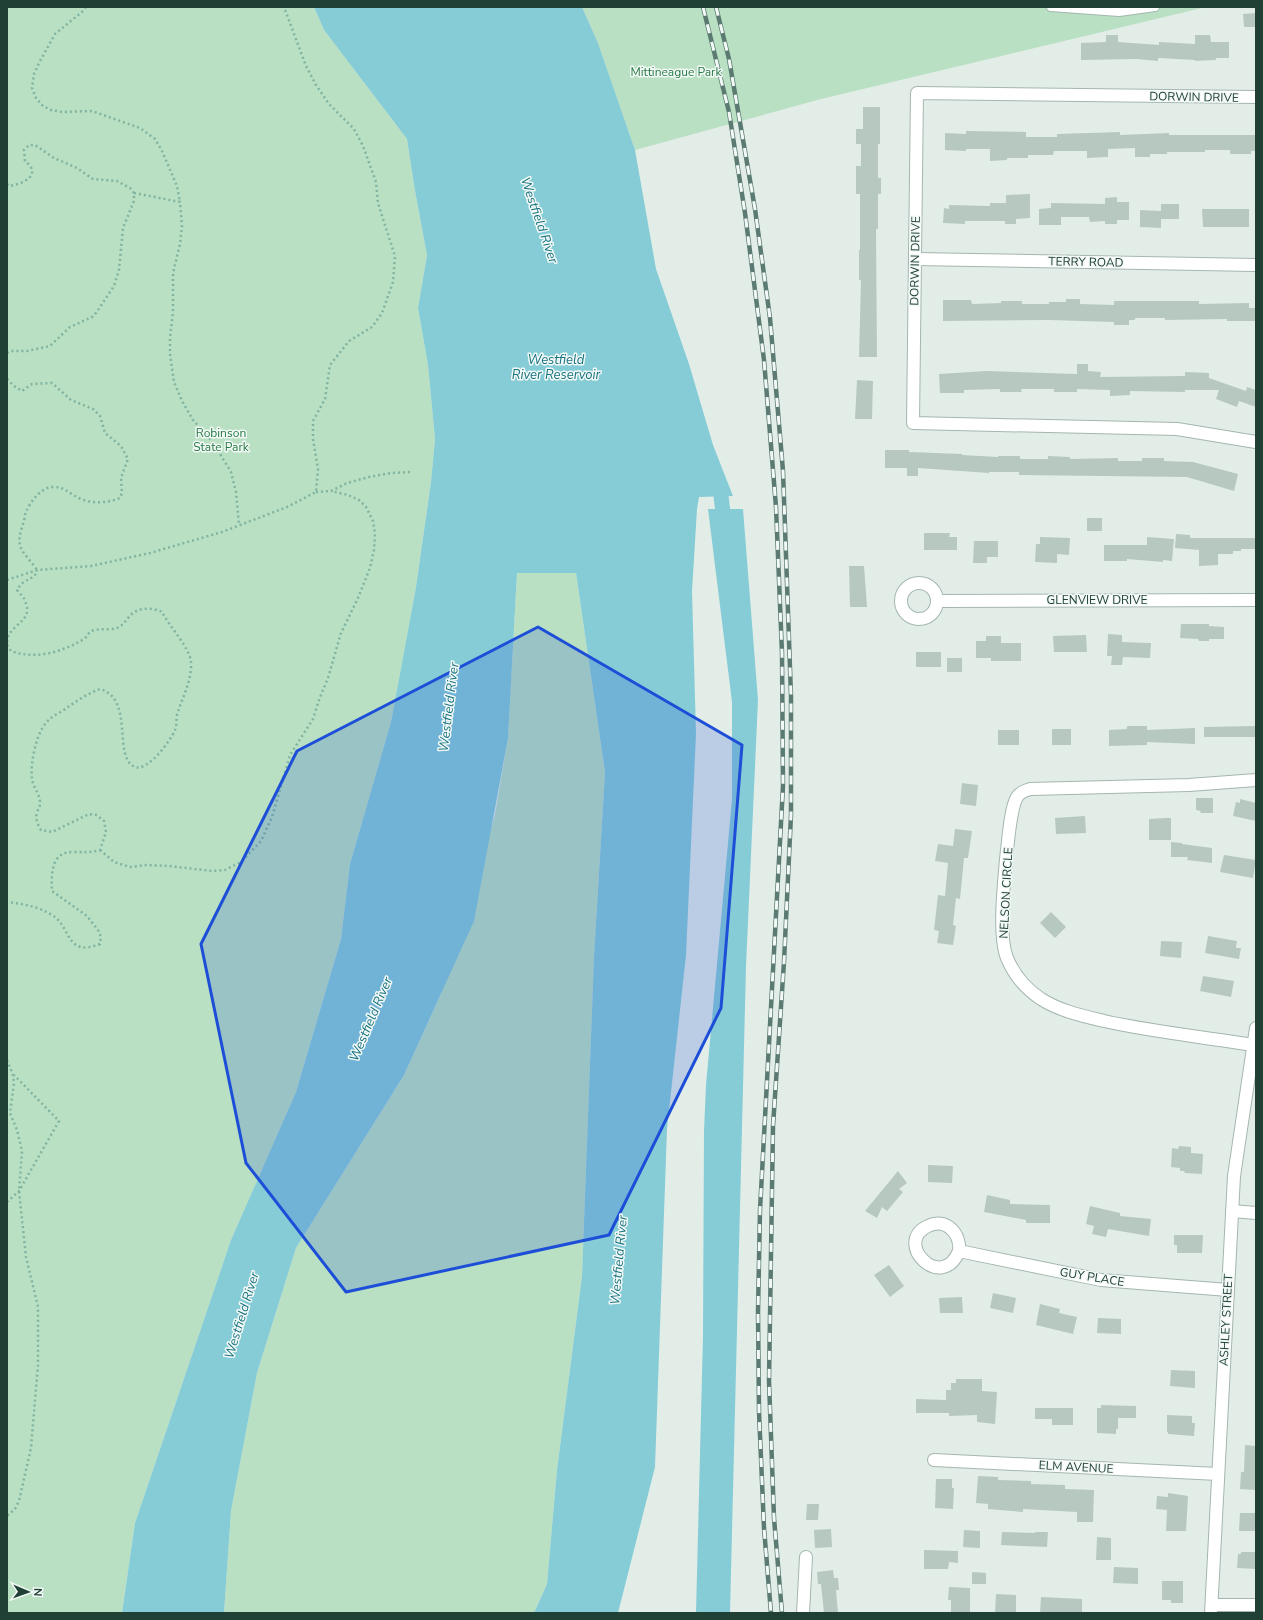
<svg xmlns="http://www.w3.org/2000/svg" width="1263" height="1620" font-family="'Nunito Sans',sans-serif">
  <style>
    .green { fill: #b9e0c2 }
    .water { fill: #86ccd6 }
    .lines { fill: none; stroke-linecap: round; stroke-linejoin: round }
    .canal { stroke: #86ccd6; stroke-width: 15 }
    .building { fill: #b7c8c1 }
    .lane-casing { stroke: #a4b6af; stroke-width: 10 }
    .street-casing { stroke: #a4b6af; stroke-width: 14 }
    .path { stroke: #80b3a1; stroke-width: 2.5; stroke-dasharray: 2 3; stroke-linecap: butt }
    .lane { stroke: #fff; stroke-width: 8 }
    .street { stroke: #fff; stroke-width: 12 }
    .rail-casing { stroke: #5b7b72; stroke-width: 4.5 }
    .rail { stroke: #f3f9f6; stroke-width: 3; stroke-dasharray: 9; stroke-linecap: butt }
    .marked { fill: #1d4ed8; fill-opacity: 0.2; stroke: #1d4ed8; stroke-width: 3; stroke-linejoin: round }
    .labels { text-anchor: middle; stroke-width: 3; stroke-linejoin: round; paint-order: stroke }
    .park-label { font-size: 12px; fill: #277a45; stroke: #f3f9f6 }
    .street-label { font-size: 12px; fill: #204036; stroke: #f3f9f6 }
    .water-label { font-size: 13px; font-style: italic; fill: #167280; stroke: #f3f9f6 }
  </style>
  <rect width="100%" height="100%" fill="#e2ede8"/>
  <g class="green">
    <path d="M7,7H314L324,30L407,139L415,191L427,255L418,308L428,365L435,439L431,482L416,587L391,722L350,864L341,939L296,1092L231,1240L135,1523L122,1613H7Z"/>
    <path d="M582,7H1206L821,99L635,150L598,43Z"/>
    <path d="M517,573H576L605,772L594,957L582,1276L557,1470L547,1584L534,1613H224L231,1511L257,1373L296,1248L404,1075L441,994L495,815L508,738Z"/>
  </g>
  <g class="water">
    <path d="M314,7H582L598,43L635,150L656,269L689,364L713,445L733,496L699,497L697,509L692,591L696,734L686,955L667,1129L655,1467L618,1613H534L547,1584L557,1470L582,1276L594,957L605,772L576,573H517L508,738L474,921L404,1075L296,1248L257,1373L231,1511L224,1613H122L135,1523L231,1240L296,1092L341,939L350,864L391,722L416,587L431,482L435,439L428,365L418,308L427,255L415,191L407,139L324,30Z"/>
    <path d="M708,509H743L758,700L746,966L730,1613H696L703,1335L704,1131L706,1085L732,799V702Z"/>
  </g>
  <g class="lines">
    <path class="canal" d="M721,496L725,529"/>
  </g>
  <g class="building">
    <path d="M1256,13V27H1244L1243,14Z"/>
    <path d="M1106,35H1118V42L1159,45V42L1195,44V35H1210L1211,42H1229V58H1216V60L1195,61V60L1158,58V61L1136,59L1081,60V43L1106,42Z"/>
    <path d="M863,107H880V144H878V178H881V194H878V229H876L877,357H859L861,280H859V250H860V194H856V166H861V144H856V129H863Z"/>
    <path d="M966,131L1026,132V137H1057V134L1120,132V135L1169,133V135H1256V151H1251V154H1230V150H1205V152H1167V154H1150V157H1135V148L1108,149V157L1087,158V151H1054L1053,155H1028V158H1007V160L990,161V149H966V151L945,150V133L966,134Z"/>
    <path d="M1030,194V218L1016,219V224H1005V221H965V224L943,223L944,208L949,209V205L990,206V203H1006V195Z"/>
    <path d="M1117,197V202H1129V220H1117V224H1105V221L1090,222L1089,217H1061V225H1039V209L1051,208V203L1105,204V198Z"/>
    <path d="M1161,204H1179V219H1161V228L1140,227V210L1161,211Z"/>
    <path d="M1202,209H1249V227H1203Z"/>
    <path d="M1066,299H1080V304L1114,305V301H1199V304L1249,303V308H1256V321H1227V319L1165,320V318H1135V320H1129V325H1114V322L1049,320L943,321V300H971L972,304L1001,303V301H1022V304H1049V302H1066Z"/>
    <path d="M1077,364H1088V371L1101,372L1100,377L1185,376V372L1209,373V378L1246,391L1247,387L1256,390V407L1239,401L1237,407L1216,399L1219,390H1185V392L1130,391V395L1110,396V390L1077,389V392H1054V389H1021L1022,392H1000V389L964,390V393H940L939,374L986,371L1077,374Z"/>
    <path d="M857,380L873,381L872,419H855Z"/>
    <path d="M885,450H909V452L962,454V455L998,457V456H1020V459H1048V456L1070,457V459L1118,458V461H1142V458H1164V461L1193,462L1238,474L1234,491L1187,477L1019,475V472H989V473L918,468V476H907V468H885Z"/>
    <rect x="1087" y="518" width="15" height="13"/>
    <path d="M924,533H950L949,537H957V550H924Z"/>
    <path d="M1176,534L1190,535V538H1256V549H1241V551H1233V554H1218V565L1199,566V550L1175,548Z"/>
    <path d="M1040,537L1070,538L1069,555L1057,554V563L1035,562L1036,544H1040Z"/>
    <path d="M1147,537L1174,539L1172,561L1163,560V562L1127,559V561H1104V545H1147Z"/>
    <path d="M974,541H998V557H987V563H973Z"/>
    <path d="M849,566H864L867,607H850Z"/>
    <path d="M1181,624H1209V626L1224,627V639H1209V641H1199L1198,639L1180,638Z"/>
    <path d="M1108,634L1122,635V642L1151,643L1150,658L1123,657L1122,665H1111L1112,656H1107Z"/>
    <path d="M1086,635L1087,652H1054L1053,636Z"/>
    <path d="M986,636H1001V643H1021V661H991V658H976V641H986Z"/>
    <rect x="916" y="652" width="25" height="15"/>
    <rect x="947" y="658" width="15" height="14"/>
    <path d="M1127,726H1147V730L1195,728V744L1147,742V745L1109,746V730L1127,729Z"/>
    <path d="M1256,726V737H1204V727Z"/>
    <rect x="1052" y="729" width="19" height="16"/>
    <rect x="998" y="730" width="21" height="15"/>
    <path d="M962,783L978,785L976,806L960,804Z"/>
    <path d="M1196,798H1213V813H1200L1201,811L1196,810Z"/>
    <path d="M1240,799L1256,803V821L1233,816L1236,802L1240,803Z"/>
    <path d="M1085,816L1086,833L1056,834L1055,818Z"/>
    <path d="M1165,818H1171V840H1149V819Z"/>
    <path d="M955,829L972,831L968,858H964L960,899L956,898L953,925L956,926L953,945L937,943L939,931L934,930L938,895L945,896L948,863L935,861L938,844L953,846Z"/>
    <path d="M1171,842L1182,843V844L1212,848V863L1187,860L1188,857H1171Z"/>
    <path d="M1224,855L1256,860L1253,878L1220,872Z"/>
    <path d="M1051,912L1066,927L1055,938L1040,923Z"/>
    <path d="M1208,936L1237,941L1236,948H1241L1239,959L1205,953Z"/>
    <path d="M1161,941L1182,942L1181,958L1160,956Z"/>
    <path d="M1203,976L1234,981L1231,997L1200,991Z"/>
    <path d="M1179,1146L1191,1147V1153L1203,1154L1202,1174L1184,1173L1185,1171H1180V1168L1171,1167L1172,1148L1178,1149Z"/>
    <path d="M928,1165L953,1166L952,1183L928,1182Z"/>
    <path d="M898,1171L907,1183L899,1189L903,1192L887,1211L882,1207L877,1218L865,1211Z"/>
    <path d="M987,1195L1010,1200V1204L1050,1205V1223H1026V1220L984,1212Z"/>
    <path d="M1090,1206L1120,1213V1216L1151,1219L1149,1236L1108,1229L1106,1237L1092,1234L1094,1226L1086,1224Z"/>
    <path d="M1174,1235H1203L1202,1253H1177V1245H1174Z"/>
    <path d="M889,1265L904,1286L890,1297L874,1275Z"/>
    <path d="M993,1293L1016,1298L1013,1313L990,1308Z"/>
    <path d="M962,1297L963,1313H940L939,1298Z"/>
    <path d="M1040,1304L1060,1309L1059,1313L1077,1317L1073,1334L1036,1325Z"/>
    <path d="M1098,1318L1121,1319V1334L1097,1333Z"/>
    <path d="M1171,1370L1195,1371V1388L1170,1386Z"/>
    <path d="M956,1379H982V1391L997,1392L995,1424L977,1422V1415L949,1416V1413H916V1399L946,1400V1390H951V1383H956Z"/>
    <path d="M1101,1405L1136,1406V1418H1118V1429H1116V1434L1097,1433V1408H1101Z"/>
    <path d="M1035,1408H1073V1425H1052V1419H1035Z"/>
    <path d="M1167,1415L1192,1416V1423H1195L1194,1436L1168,1434V1432H1167Z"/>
    <path d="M1245,1445L1256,1446V1490L1240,1489L1241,1472H1244Z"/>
    <path d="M978,1476L998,1477V1480L1031,1481V1484L1065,1485V1489L1094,1490L1093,1522H1077V1512L1023,1509V1512L988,1509V1504L976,1503Z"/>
    <path d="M936,1479H952V1488H954L953,1509L935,1508Z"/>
    <path d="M1168,1493L1188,1496L1186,1531H1166L1167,1510L1156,1509L1157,1496L1168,1497Z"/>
    <path d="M807,1504H819L818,1520H806Z"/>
    <path d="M1240,1513H1256V1531H1239Z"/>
    <path d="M831,1529L832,1547L815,1548L814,1530Z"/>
    <path d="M964,1530L980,1531V1548L963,1547Z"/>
    <path d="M1002,1532L1035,1533V1532H1048L1047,1547L1001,1545Z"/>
    <path d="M1097,1537L1111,1538V1560H1096Z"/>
    <path d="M924,1550L958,1551V1563L949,1562L948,1569H924Z"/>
    <path d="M1241,1552H1256V1569L1237,1568L1238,1554H1241Z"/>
    <path d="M1114,1567L1138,1568V1584L1113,1583Z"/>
    <path d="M833,1570L834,1578H838L839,1590H836L838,1613H824L821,1584H818L817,1572Z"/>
    <path d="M972,1572L986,1573V1584H972Z"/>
    <path d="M1162,1581H1183V1603H1171V1600H1162Z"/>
    <path d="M949,1587L970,1588V1613L951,1612V1600H948Z"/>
    <path d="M996,1594L1016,1595V1613H995Z"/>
    <path d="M1041,1597L1082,1599V1613H1040Z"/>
  </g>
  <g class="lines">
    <g class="lane-casing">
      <path id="lane" d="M1051,7L1119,12L1155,7"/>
    </g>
    <g class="street-casing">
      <g id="street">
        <path d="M1256,97L917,93L913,423L1177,429L1256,442"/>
        <path d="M915,259L1256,265"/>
        <circle cx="919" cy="601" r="18"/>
        <path d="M937,601L1256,600"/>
        <path d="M1253,1045C1204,1037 1153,1032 1104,1021C1083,1016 1060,1011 1041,999C1026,989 1014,975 1007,958C998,935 1004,884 1006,859C1008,844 1010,809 1017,797C1020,792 1025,791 1030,789L1189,785L1256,780"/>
        <path d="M1232,1211L1256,1213"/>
        <path d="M959,1251C942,1293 892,1243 928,1226C946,1217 961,1234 959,1251L1101,1280L1228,1290"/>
        <path d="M934,1460L1218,1474"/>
        <path d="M1212,1605H1256"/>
        <path d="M803,1613L806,1557"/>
        <path d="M1211,1613L1234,1176L1256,1028"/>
      </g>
    </g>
    <g class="path">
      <path d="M86,7L83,11L55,34L40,61L34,74L32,88L36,98L43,106L51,110L62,112L92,111L140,128L155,139L162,151L177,186L180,202"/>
      <path d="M7,184L9,186C23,184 43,175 25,161L24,150L29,145H35L54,158L77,168L93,179L117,181L130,188L134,193V201L123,228L119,270L114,286L96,313L92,317L70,327L50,346L27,351H11L7,353"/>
      <path d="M134,193L180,202L182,226L180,244L173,273V312L170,338V354L174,382L182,401L193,420L212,441L231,472L236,492L239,525"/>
      <path d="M7,379L14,386L22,391L32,384L52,383L71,400L93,409L100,416L105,433L121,446L128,459L121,478L122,493L120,498C108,503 93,504 81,499C71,495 65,487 54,487C42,486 30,502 26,512C24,516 25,521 23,524C21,531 18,538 20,545C21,552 33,563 37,570"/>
      <path d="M316,492L331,491L347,483L369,477L391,473L412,472"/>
      <path d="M7,580L37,570L91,566L150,553L222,532L287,507L316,492L318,469L313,439V421L325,399L330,365L349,341L372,327L382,313L393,282L395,256L383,219L378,203L376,182L363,146L354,129L329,104L316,85L306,66L284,7"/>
      <path d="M7,642C8,624 35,622 25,601C24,597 20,594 17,590C24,577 35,581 37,570"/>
      <path d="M7,645L11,651C36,660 62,652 84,639C87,637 88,634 90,632C98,627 109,631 117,628C124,625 127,618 133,613C141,607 154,608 162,612C169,626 190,648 191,662C192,681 182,698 177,715C176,720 177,726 175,730C171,740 148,772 135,767C112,757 135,699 100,689C89,693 78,700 68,707C61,713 52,715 46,723C36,734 30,764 32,779C33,787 39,793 40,801C41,806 38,808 37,813C35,819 38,825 41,830L52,832L89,814L96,815L104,821L106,832L100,850C90,853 82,852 72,852C51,852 51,875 52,891L87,916L98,930L101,937L100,944C67,957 71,930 55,917C41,907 24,904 7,902"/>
      <path d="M100,850L114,862L130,867L146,865L169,866L212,871L225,870L241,862L261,841L272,817L290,755L313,719L319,700L328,678L341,633L358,598L370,568L374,550L375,534L373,521L366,507L359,500L348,495L331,491"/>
      <path d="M7,1060L13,1075L14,1083L10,1113L17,1130L22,1151L19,1191L26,1257L38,1307V1365L31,1448L19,1501L15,1509L7,1516"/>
      <path d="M7,1202L19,1191L59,1121L14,1075"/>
    </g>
    <use href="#lane" class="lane"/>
    <use href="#street" class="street"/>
    <g class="rail-casing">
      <g id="rail">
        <path d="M703,7L729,112L745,213L764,360L776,507L782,653L783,786L760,1210L758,1312L759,1412L764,1528L771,1613"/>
        <path d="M716,7L729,59L755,209L770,318L783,471L791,696V815L784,962L773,1126L769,1381L774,1518L782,1613"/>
      </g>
    </g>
    <use href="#rail" class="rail"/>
  </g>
  <path class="marked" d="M538,627L742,745L721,1008L609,1235L346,1292L246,1163L201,944L297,751Z"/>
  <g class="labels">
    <g class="park-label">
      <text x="676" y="76">Mittineague Park</text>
      <text x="221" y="437">Robinson<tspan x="221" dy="14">State Park</tspan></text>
    </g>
    <g class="street-label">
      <text transform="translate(1194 97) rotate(1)" y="4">DORWIN DRIVE</text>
      <text transform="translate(915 261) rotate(-89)" y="4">DORWIN DRIVE</text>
      <text transform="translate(1086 262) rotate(1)" y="4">TERRY ROAD</text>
      <text x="1097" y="604">GLENVIEW DRIVE</text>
      <text transform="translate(1006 893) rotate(-87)" y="4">NELSON CIRCLE</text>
      <text transform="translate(1092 1277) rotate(9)" y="4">GUY PLACE</text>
      <text transform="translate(1226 1320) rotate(-87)" y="4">ASHLEY STREET</text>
      <text transform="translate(1076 1467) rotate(3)" y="4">ELM AVENUE</text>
    </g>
    <g class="water-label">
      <text transform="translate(540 220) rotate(71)" y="5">Westfield River</text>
      <text x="556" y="364">Westfield<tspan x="556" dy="15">River Reservoir</tspan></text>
      <text transform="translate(448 707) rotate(-83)" y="5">Westfield River</text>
      <text transform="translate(370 1019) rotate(-67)" y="5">Westfield River</text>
      <text transform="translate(618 1260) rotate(-85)" y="5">Westfield River</text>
      <text transform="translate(241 1315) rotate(-73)" y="5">Westfield River</text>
    </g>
  </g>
  <rect width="1263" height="1620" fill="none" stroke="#204036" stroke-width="16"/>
  <g transform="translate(28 1592) rotate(92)" stroke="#f3f9f6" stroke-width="3" paint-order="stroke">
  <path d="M0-3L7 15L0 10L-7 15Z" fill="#204036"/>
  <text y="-6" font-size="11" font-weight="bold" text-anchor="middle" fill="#204036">N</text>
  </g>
</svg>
